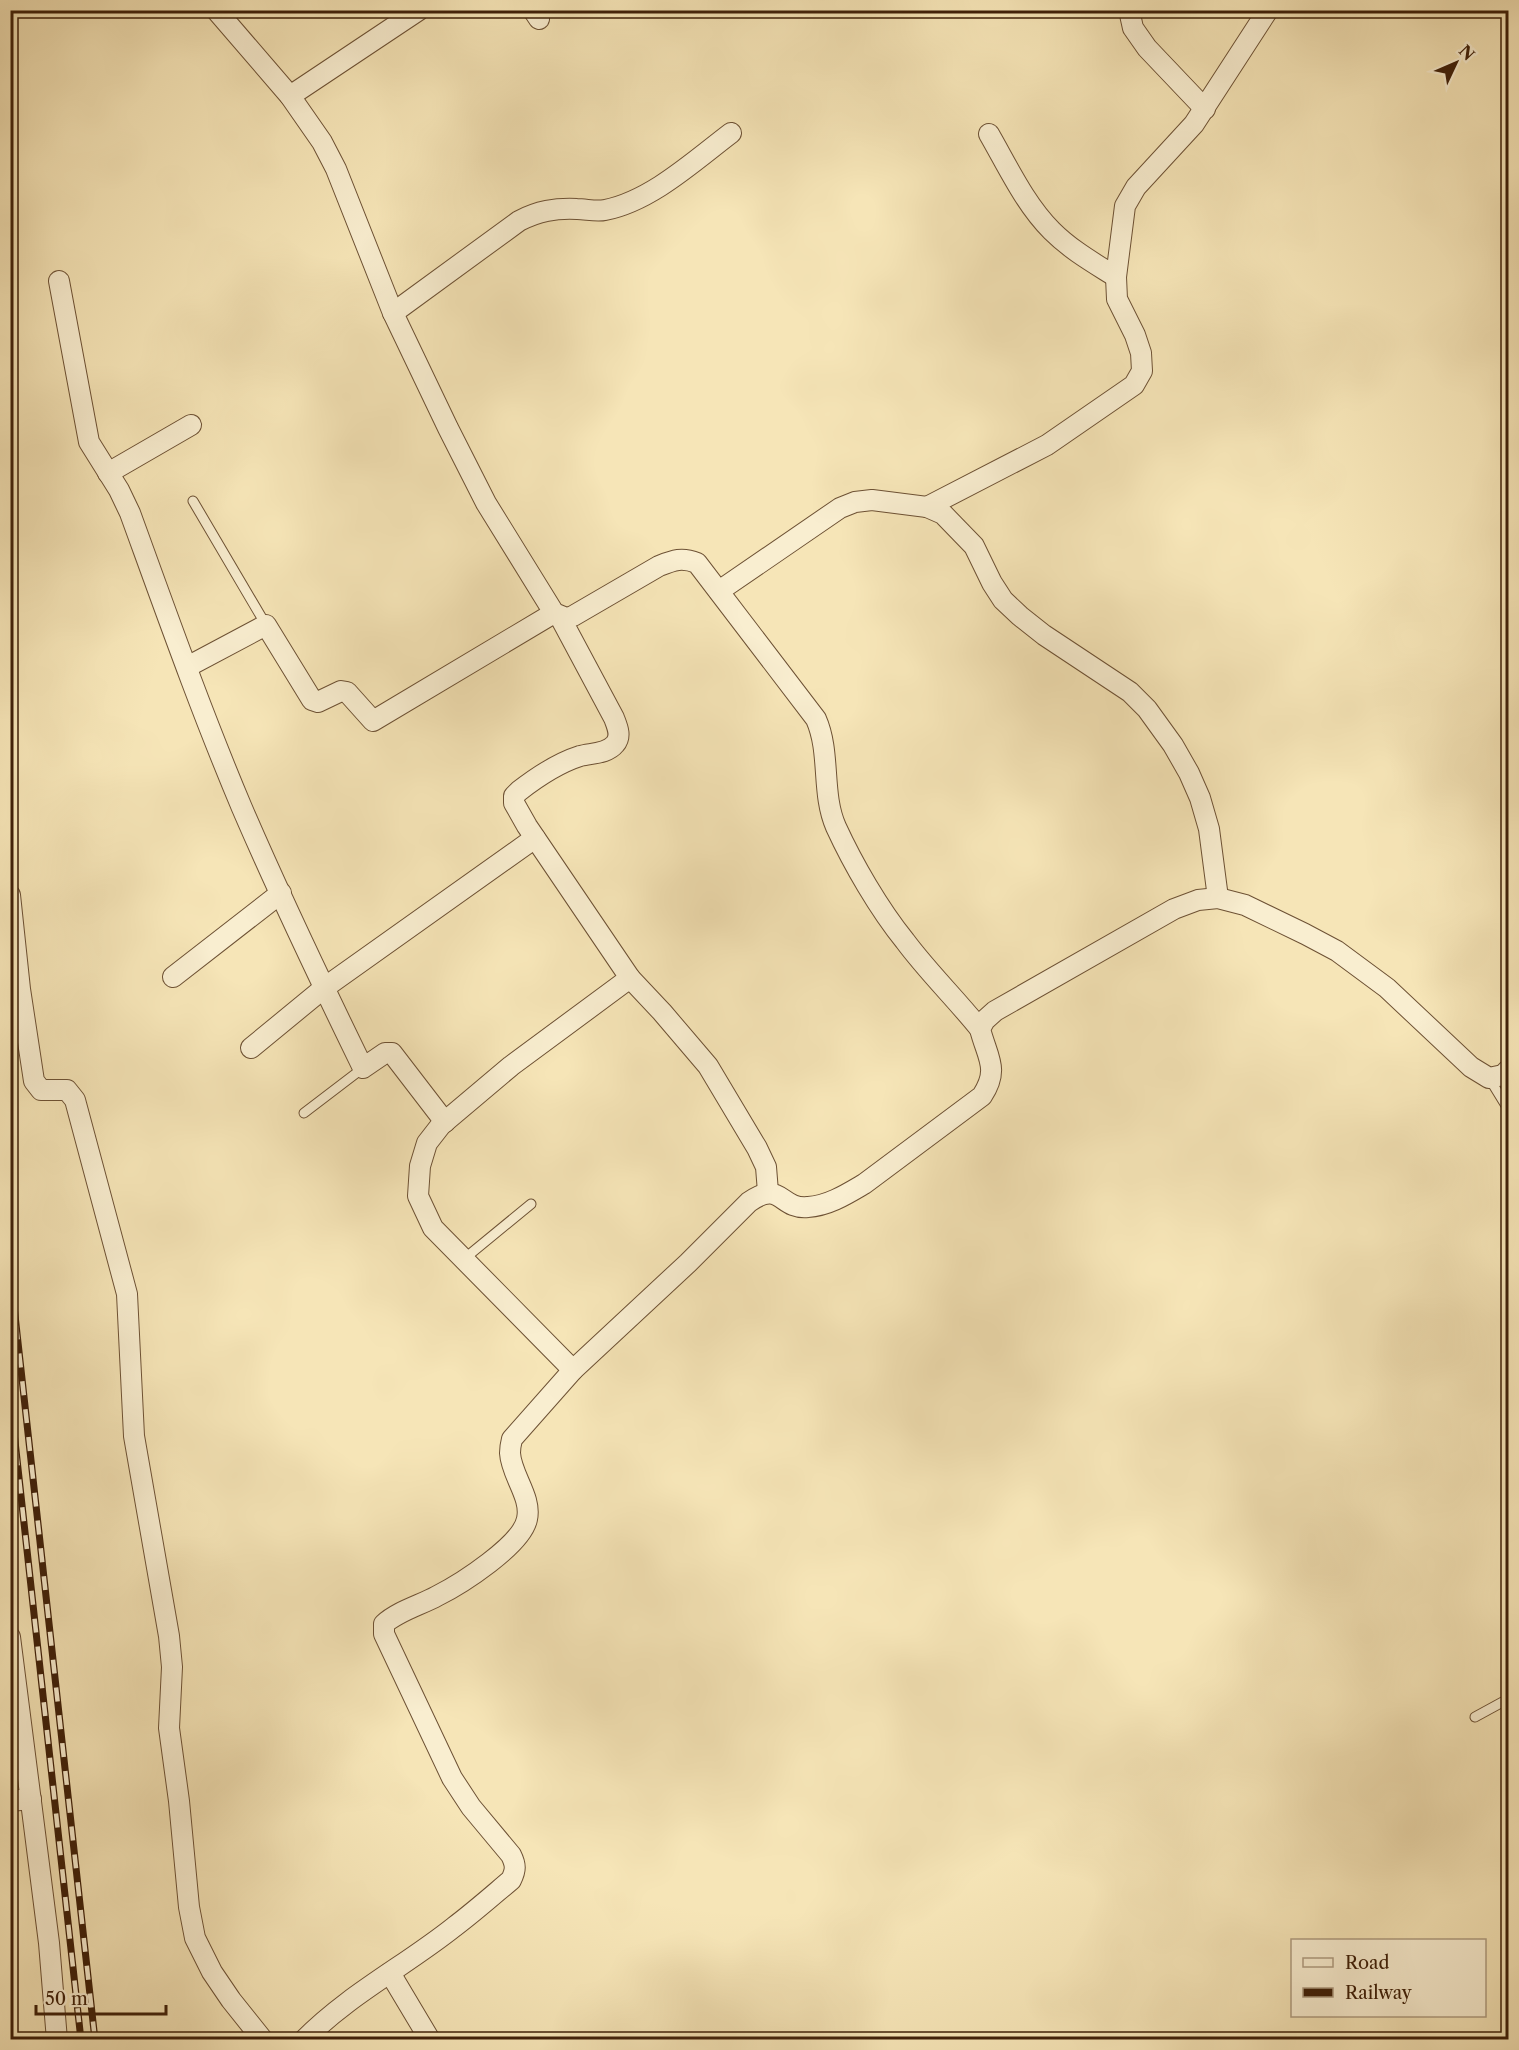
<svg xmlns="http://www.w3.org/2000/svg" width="1519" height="2050" font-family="'Libre Caslon Text',serif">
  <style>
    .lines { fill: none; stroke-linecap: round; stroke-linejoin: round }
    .service-casing { stroke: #6d5134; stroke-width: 11 }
    .minor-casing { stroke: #6d5134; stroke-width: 22 }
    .service { stroke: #f9eed0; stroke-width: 9 }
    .minor { stroke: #f9eed0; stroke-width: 20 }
    .rail-casing { stroke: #3f2009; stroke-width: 7 }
    .rail { stroke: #f9eed0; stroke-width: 4.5; stroke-dasharray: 14; stroke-linecap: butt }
  </style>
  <rect width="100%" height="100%" fill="#f6e5b7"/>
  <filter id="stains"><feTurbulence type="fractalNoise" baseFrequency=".00333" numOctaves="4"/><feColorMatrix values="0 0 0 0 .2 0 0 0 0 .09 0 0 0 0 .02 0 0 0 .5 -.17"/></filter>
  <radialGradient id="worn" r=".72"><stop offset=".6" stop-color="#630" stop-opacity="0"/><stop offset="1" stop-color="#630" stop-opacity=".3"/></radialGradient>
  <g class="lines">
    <g class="service-casing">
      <g id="service">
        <path d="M193,501L266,625"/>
        <path d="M1489,1078L1508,1109"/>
        <path d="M304,1113L363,1068"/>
        <path d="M464,1259L531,1204"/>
        <path d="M1475,1717L1508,1699"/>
      </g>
    </g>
    <g class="minor-casing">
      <g id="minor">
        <path d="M216,10L290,96L322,142L336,169L393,313L448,428L486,503L554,613L566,618L573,616L659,566C674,560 682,557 697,563L816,719C831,753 821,793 836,827C853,864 879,909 905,941C928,972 956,999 980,1029"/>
        <path d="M533,10L539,19"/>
        <path d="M1129,10L1133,28L1147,48L1205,109"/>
        <path d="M290,96L419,10"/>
        <path d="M989,134C1008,167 1025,204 1052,231C1071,250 1094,263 1116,277"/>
        <path d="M59,281L89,442L119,490L130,513C166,612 201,711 242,808C280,896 321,982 363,1068L385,1053H392L445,1122"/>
        <path d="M393,313L519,221C538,211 555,208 577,209C586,209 596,212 605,210C651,201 694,161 731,133"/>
        <path d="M108,473L191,425"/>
        <path d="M927,507L1047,445L1134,385L1142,371L1141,353L1135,335L1117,299L1116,277L1125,206L1136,187L1194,124L1268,10"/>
        <path d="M719,591L840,508L855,502L872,500L927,507L943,514L974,546L992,583L1003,600L1020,616L1044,635L1130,692L1147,709L1173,745L1189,773L1200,798L1209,829L1218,898"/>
        <path d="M560,617L614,718C617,726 622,736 615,744C607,754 591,753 580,756C558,763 537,777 519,791L514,796V803L527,826L630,978"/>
        <path d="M187,667L266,625L312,700L318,702L341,691L347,692L373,721L554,613"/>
        <path d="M10,895L20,989L34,1081L41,1090H67L75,1100L127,1294L134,1436L169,1636L172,1667L169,1728L179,1801L189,1907L195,1938L212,1972L231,2000L263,2040"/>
        <path d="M173,977L281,893"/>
        <path d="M251,1048L324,988L535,838"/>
        <path d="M573,1370L433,1228L418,1196L420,1166L427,1143L441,1125L511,1066L630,978L662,1012L708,1066L757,1148L766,1167L768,1192"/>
        <path d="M10,1637L49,1943L57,2040"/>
        <path d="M10,1801L31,1799"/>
        <path d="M390,1973L430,2040"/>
        <path d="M304,2040C348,1995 405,1966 454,1927C474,1912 492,1896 511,1880C516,1870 516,1865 511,1855L471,1807L452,1778L384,1634V1624C398,1611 421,1605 437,1596C461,1584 522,1545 527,1519C532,1497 511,1475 510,1453C510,1448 511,1443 512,1439L573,1370L688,1263L749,1202C782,1179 779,1210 808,1207C828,1206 847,1194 864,1184L982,1096C1000,1069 987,1057 980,1029L985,1020L995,1011L1174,909L1198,900L1218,898L1245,905L1305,934L1337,951L1387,988L1471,1067L1489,1078L1503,1075L1508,1070"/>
      </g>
    </g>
    <use href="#service" class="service"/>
    <use href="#minor" class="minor"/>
    <g class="rail-casing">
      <g id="rail">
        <path d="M10,1270L95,2040"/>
        <path d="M10,1396L81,2040"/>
      </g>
    </g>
    <use href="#rail" class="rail"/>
  </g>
  <rect width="1519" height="2050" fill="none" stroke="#f6e5b7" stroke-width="36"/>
  <rect x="12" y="12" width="1495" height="2026" fill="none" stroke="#3f2009" stroke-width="3"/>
  <rect x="18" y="18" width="1483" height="2014" fill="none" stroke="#3f2009" stroke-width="1.5"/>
  <rect x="1291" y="1939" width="195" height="78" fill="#f9eed0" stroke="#af9c80" stroke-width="1.5"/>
  <rect x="1303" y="1958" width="30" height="9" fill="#f9eed0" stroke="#af9c80" stroke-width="1.5"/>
  <text x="1345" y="1969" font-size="18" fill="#3f2009">Road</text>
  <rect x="1303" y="1988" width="30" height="9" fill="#3f2009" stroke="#af9c80" stroke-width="1.5"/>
  <text x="1345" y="1999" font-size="18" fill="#3f2009">Railway</text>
  <g transform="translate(1456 63) rotate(46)" stroke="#f9eed0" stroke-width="4.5" paint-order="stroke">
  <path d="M0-4.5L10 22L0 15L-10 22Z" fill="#3f2009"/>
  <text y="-9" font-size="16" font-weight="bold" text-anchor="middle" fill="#3f2009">N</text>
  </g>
  <path d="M36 2005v9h130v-9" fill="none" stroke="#3f2009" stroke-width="3"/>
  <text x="45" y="2005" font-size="18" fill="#3f2009" stroke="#f9eed0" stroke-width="4.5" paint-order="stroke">50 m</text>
  <rect width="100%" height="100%" filter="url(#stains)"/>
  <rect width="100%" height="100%" fill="url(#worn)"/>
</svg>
